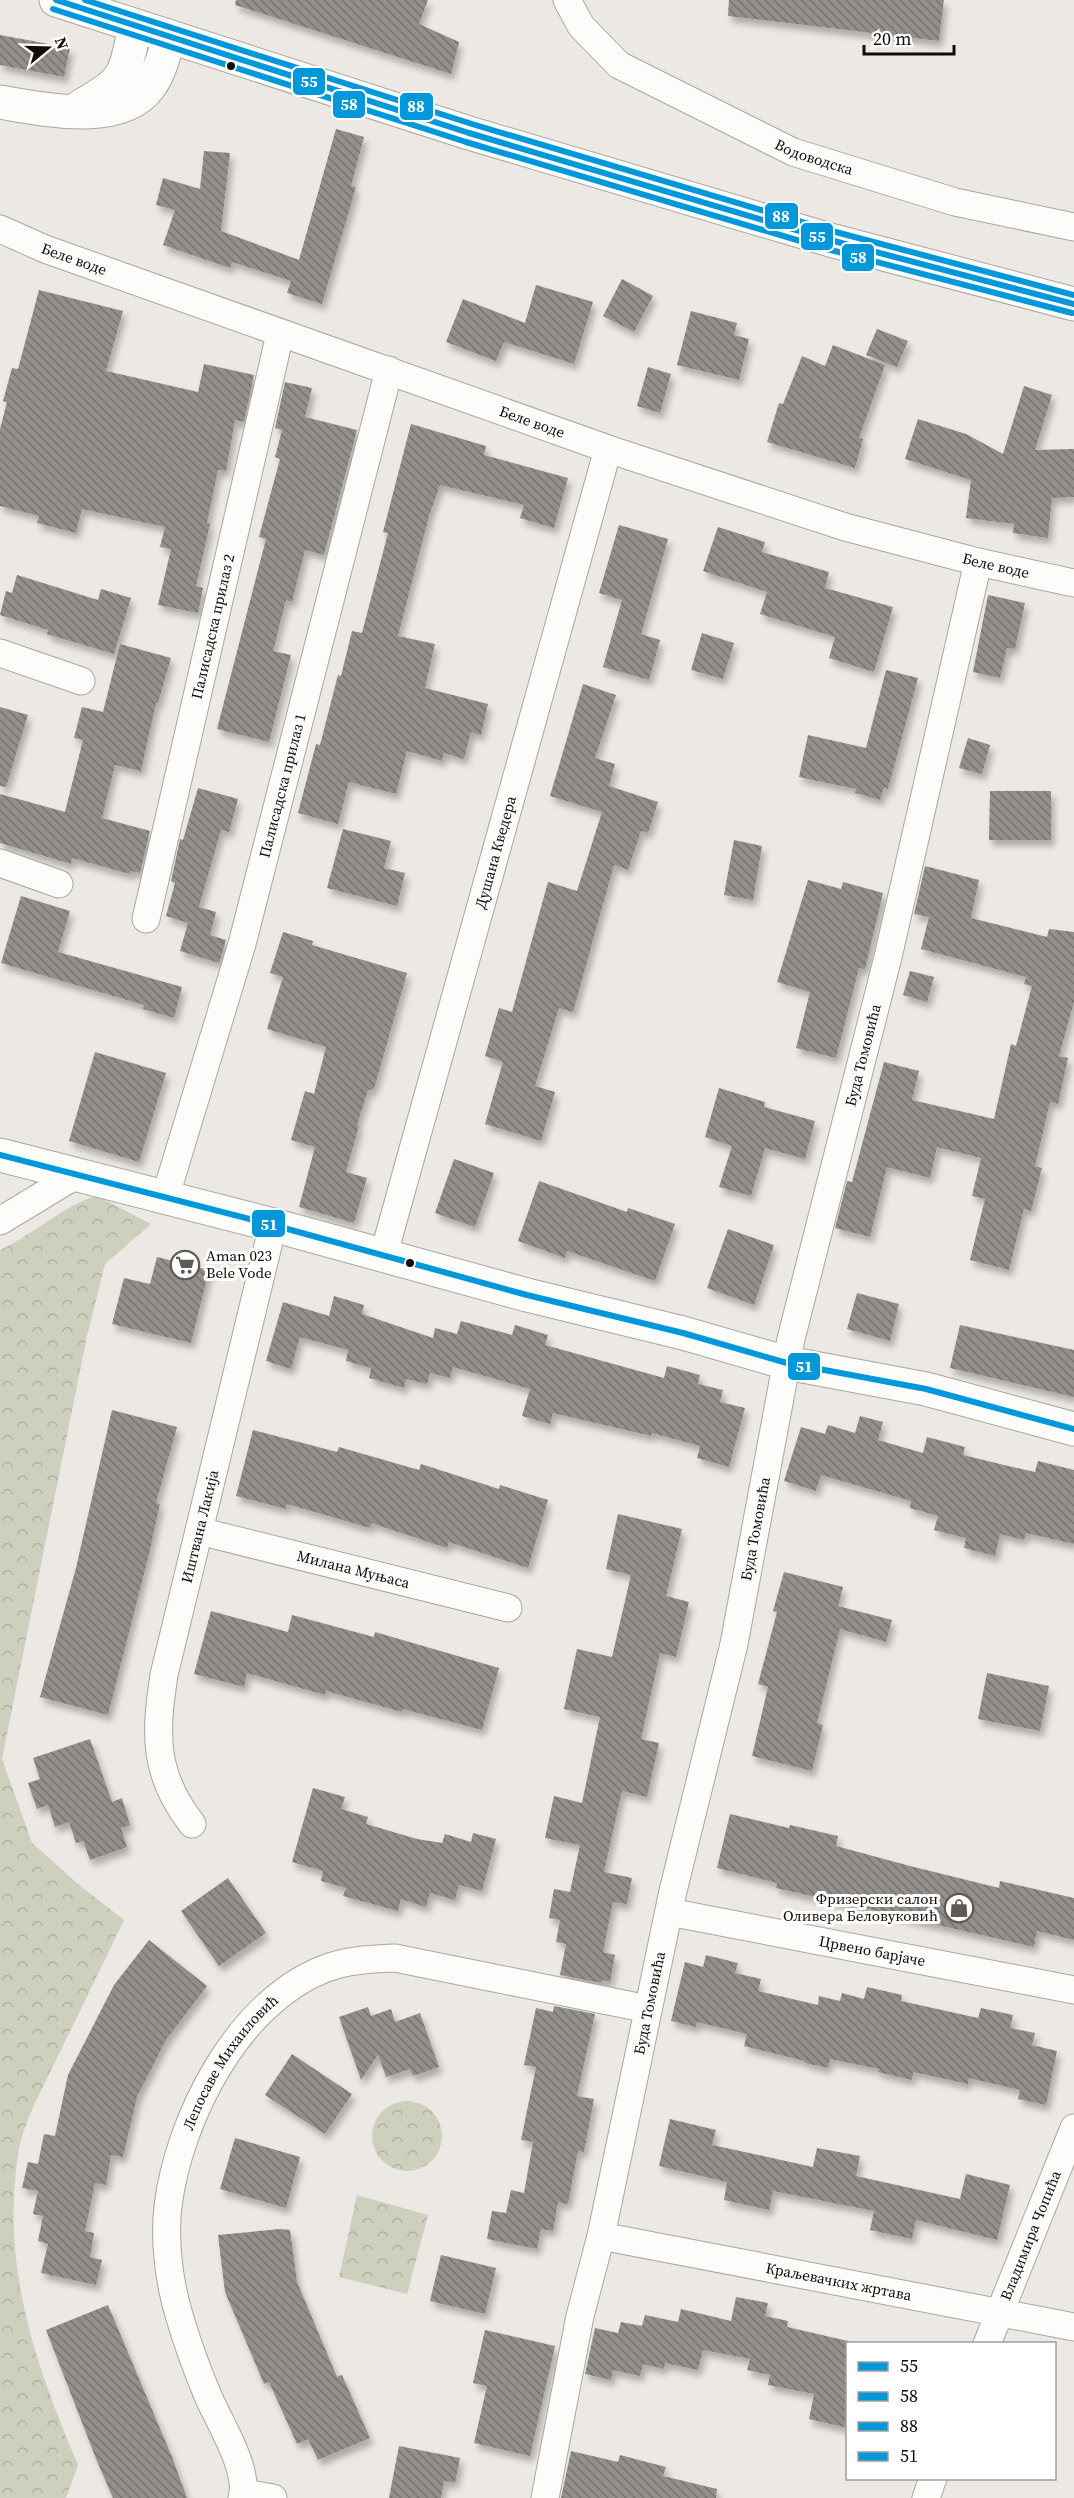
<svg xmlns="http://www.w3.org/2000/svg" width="1074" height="2498" font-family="'Source Serif 4',serif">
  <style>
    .park { fill: url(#park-crowns) }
    .building { fill: url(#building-back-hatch); filter: url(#shadow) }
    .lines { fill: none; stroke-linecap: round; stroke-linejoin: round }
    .minor-casing { stroke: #a9a6a3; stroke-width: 29 }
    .tertiary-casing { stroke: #a9a6a3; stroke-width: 35 }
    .secondary-casing { stroke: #a9a6a3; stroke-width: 35 }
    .minor { stroke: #fcfcfb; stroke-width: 27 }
    .tertiary { stroke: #fcfcfb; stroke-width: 33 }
    .secondary { stroke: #fcfcfb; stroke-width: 33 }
    .bus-1-casing { stroke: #fff; stroke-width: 10 }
    .bus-2-casing { stroke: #fff; stroke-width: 10 }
    .bus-3-casing { stroke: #fff; stroke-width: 10 }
    .bus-4-casing { stroke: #fff; stroke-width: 10 }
    .bus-1 { stroke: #0098da; stroke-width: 6 }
    .bus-2 { stroke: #0098da; stroke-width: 6 }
    .bus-3 { stroke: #0098da; stroke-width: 6 }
    .bus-4 { stroke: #0098da; stroke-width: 6 }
    .bus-dot { fill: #0f0c0a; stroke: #fff; stroke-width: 2 }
    .labels { text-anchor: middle; stroke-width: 6; stroke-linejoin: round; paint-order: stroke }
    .street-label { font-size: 15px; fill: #0f0c0a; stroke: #fff }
    .poi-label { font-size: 15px; fill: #0f0c0a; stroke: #fff; text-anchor: start }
    .line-badge { stroke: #fff; stroke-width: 2 }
    .badge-label { font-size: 16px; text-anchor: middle; font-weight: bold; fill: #fff }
  </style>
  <defs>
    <pattern id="park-crowns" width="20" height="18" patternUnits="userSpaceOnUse" patternTransform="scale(1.5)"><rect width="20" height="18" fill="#ced0be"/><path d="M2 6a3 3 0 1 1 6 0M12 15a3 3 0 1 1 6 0" fill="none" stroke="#b0b1a2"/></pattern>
    <pattern id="building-back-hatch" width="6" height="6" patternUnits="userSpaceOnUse" patternTransform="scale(1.5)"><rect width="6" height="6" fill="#928f8c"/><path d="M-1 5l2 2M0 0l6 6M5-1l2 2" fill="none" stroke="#767371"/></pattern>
    <filter id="shadow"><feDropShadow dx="3.5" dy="6" stdDeviation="3" flood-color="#0004"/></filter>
  </defs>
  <rect width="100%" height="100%" fill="#ece9e4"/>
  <g class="park">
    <path d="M97,1196L151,1224L105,1264L87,1336L2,1759L32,1843L78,1884L124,1920C102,1966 80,2011 58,2056C44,2085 26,2117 19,2148C0,2265 34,2360 78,2465L66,2498H0V1250C33,1235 65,1204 97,1196Z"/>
    <circle cx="407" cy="2136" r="35"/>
    <path d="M357,2195L428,2215L407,2294L339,2277Z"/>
  </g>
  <g class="building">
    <path d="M236,0H428L419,24L459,42L451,74L235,5Z"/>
    <path d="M729,0H944L939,41L728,16Z"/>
    <path d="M0,35L70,48L64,77L0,65Z"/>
    <path d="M336,129L364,137L351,186L356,187L322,304L287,293L291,281L232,262L230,268L163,245L175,210L156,205L163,178L200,189L204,151L230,153L221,231L299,260Z"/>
    <path d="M622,279L653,296L634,332L603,316Z"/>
    <path d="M536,285L593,302L574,364L504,342L496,361L446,342L463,299L525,323Z"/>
    <path d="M39,290L123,311L106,371L198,392L204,364L254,375L244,422L235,420L226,471L218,470L207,523L210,524L196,586L203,588L198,613L158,605L171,549L160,547L165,527L82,509L76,533L37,523L39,516L0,506V429L7,402L3,401L12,368L18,369Z"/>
    <path d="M691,311L737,323L734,335L749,339L739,380L677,365Z"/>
    <path d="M877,329L908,341L897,367L866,355Z"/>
    <path d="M833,345L885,365L859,438L863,439L855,468L767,442L779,403L783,404L802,356L825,366Z"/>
    <path d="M648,367L671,374L660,413L637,406Z"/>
    <path d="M285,382L312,388L305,417L357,430L324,555L305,550L292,602L286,600L273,651L291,655L269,742L217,729L266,539L259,537L280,459L275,457L282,430L275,428Z"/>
    <path d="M1024,386L1052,395L1035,450L1074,449V497L1052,498L1048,538L1013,533L1014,524L966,518L971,480L905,459L918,419L966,434L1003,454Z"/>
    <path d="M411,424L486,446L484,455L568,478L554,528L520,518L524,505L440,485L429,516L398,636L435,644L425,688L488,704L481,735L471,732L464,759L444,753L442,761L407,751L396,794L349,782L338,824L298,813L316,744L320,745L338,675L341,676L352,631L362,633L388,533L383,532Z"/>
    <path d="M619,525L668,539L641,634L660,640L649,680L603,667L622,600L599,593Z"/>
    <path d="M718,527L765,542L762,552L829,572L825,588L893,607L874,672L829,658L835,637L760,614L767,592L703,571Z"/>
    <path d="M17,575L98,600L101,589L131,598L114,654L47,634L48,630L0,615L6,591L12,593Z"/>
    <path d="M988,595L1025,603L1015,649L1007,648L1000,678L973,672Z"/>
    <path d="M702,633L734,643L723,679L691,670Z"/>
    <path d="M120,644L171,658L158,703H156L141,771L115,765L102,818L150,831L140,873L131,871L130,874L72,858L71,864L0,843V794L65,812L83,740L74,738L82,707L103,712Z"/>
    <path d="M886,670L918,678L888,789L884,787L880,800L855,793L856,789L799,777L808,735L866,748Z"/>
    <path d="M583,684L616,695L595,758L615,764L609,786L658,802L648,833L641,831L628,870L614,865L573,1012L559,1008L535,1086L555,1092L541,1141L485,1124L503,1062L485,1056L499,1008L512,1012L548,882L577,891L602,812L550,796Z"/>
    <path d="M0,707L28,715L6,787L0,786Z"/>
    <path d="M968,738L990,745L982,774L959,768Z"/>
    <path d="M198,788L238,799L229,832L221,830L199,907L216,912L210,935L226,940L219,963L180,951L188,923L166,916L175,883L171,881L180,839L183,840Z"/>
    <path d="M990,791H1051V840H989Z"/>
    <path d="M343,829L391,841L384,868L405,873L397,906L327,888Z"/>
    <path d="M734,840L762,846L753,900L724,895Z"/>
    <path d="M925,866L979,880L971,918L1047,937L1049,929L1074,932V1002L1059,1056L1068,1058L1058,1104L1050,1102L1035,1166L1042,1168L1031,1211L1024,1209L1009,1270L970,1260L985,1199L972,1196L981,1158L937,1147L930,1178L887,1167L870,1237L835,1228L847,1181L852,1182L884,1062L919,1071L912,1100L994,1119L1011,1044L1016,1046L1032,986L1024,984L1026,977L921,949L929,917L914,914Z"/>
    <path d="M808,880L841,889L843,882L883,893L865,969L859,968L836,1058L796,1048L810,992L777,982Z"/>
    <path d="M21,896L70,911L58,952L182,987L174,1018L143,1009L144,1005L1,963Z"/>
    <path d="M283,932L313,941L312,945L407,973L374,1089L368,1090L357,1125L359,1126L346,1172L367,1178L354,1223L299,1207L315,1147L291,1140L305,1091L314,1094L326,1047L267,1029L283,977L270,973Z"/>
    <path d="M910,971L934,977L927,1002L903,995Z"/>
    <path d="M95,1052L166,1073L139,1162L69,1141Z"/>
    <path d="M719,1088L765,1102L764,1107L815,1121L805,1159L765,1148L751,1196L719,1187L732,1146L705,1137Z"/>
    <path d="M454,1159L494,1173L475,1227L435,1213Z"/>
    <path d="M539,1181L627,1212L628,1208L675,1224L655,1281L567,1251L565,1258L518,1241Z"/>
    <path d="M728,1229L774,1245L754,1305L707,1288Z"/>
    <path d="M157,1257L209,1270L191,1343L112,1324L124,1278L150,1284Z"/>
    <path d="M857,1293L899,1304L890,1341L847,1329Z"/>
    <path d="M334,1296L364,1305L362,1314L433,1338L435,1328L457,1334L461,1321L512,1335L515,1325L548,1335L545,1345L664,1378L667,1366L700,1375L698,1384L723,1390L720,1402L745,1408L729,1467L697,1458L700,1446L652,1433L651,1436L553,1413L550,1424L522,1416L530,1389L453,1367L450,1378L430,1373L427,1384L406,1379L404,1388L369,1378L371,1368L346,1361L348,1350L300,1337L291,1369L266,1361L283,1302L329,1316Z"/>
    <path d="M960,1325L1074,1350V1397L950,1368Z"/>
    <path d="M112,1410L177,1427L156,1503L160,1504L149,1554L108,1715L40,1697L76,1568Z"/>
    <path d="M860,1416L883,1422L878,1440L923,1453L927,1437L965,1447L963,1455L1008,1466L1035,1472L1038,1461L1074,1470V1544L1026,1533L1024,1540L1000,1534L995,1556L964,1548L966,1538L934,1530L938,1516L910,1508L911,1501L821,1475L816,1491L784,1481L801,1427L825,1434L828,1425L855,1433Z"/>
    <path d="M253,1430L337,1452L339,1447L419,1470L421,1464L499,1489L500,1485L548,1500L528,1568L449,1542L447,1548L371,1523L370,1528L287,1504L286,1509L236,1496Z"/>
    <path d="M618,1514L682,1529L666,1596L689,1602L676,1657L660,1653L641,1739L659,1743L647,1797L622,1791L604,1872L632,1878L627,1904L613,1902L603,1952L615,1955L610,1982L602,1980L601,1983L560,1975L566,1944L556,1942L560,1920L549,1918L554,1889L570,1892L580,1845L545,1838L554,1796L582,1803L600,1717L564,1709L577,1649L612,1657L631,1575L606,1569Z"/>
    <path d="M784,1572L843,1587L838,1606L892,1620L886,1642L840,1629L817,1723L823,1725L812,1771L752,1756L768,1687L758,1684L777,1612L773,1611Z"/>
    <path d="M211,1611L288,1632L292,1615L374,1637L375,1632L499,1668L482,1730L403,1709L402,1712L326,1691L325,1695L247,1673L244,1687L194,1674Z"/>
    <path d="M987,1673L1049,1686L1040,1731L978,1719Z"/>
    <path d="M90,1739L112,1802L122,1798L130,1825L121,1828L127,1847L90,1860L83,1841L76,1843L69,1822L55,1827L48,1805L37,1809L28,1783L40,1779L33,1758Z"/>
    <path d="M313,1788L345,1797L341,1809L368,1817L366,1824L417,1839L442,1843L445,1834L471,1842L473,1833L496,1839L482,1891L459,1885L455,1900L430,1893L426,1907L401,1899L398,1911L343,1896L346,1888L321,1881L323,1871L292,1862Z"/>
    <path d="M730,1814L789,1828L790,1825L838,1836L836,1846L910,1866L999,1888L1000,1881L1074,1898V1940L1037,1931L1034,1947L776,1888L777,1883L717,1868Z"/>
    <path d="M228,1878L266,1933L219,1966L181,1911Z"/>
    <path d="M149,1940L207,1986L166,2040L137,2097L123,2157L111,2155L106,2185L95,2183L85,2231L94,2233L90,2257L102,2260L96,2285L41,2273L48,2244L38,2241L43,2216L33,2214L38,2191L22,2188L28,2162L38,2164L44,2134L55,2136L68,2075L114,1985Z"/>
    <path d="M706,1955L738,1963L735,1973L761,1979L758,1991L818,2005L819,1996L840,2001L842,1993L864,1999L867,1987L902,1995L901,2001L978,2018L981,2008L1013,2015L1010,2028L1035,2033L1032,2045L1057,2051L1046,2105L1018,2099L1020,2090L969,2078L968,2084L913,2072L912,2080L878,2072L879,2069L830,2059L828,2068L805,2063V2061L744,2046L747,2034L697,2022L696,2027L671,2021L685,1962L703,1967Z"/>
    <path d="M554,2006L595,2014L577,2096L594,2099L584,2152L578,2151L568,2204L558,2202L553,2231L541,2229L537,2249L487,2239L492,2211L506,2213L511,2190L524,2193L533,2142L521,2140L536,2067L524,2065L536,2008L553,2012Z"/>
    <path d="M368,2007L371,2016L391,2009L395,2022L420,2013L439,2067L413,2076L410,2069L386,2077L378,2055L361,2080L339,2017Z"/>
    <path d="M292,2054L352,2094L325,2134L265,2095Z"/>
    <path d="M670,2119L716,2130L712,2145L813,2167L817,2148L860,2156L856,2176L960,2199L966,2174L1010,2185L997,2240L916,2220L912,2239L870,2230L874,2211L773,2191L769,2210L724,2200L727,2182L659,2166Z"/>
    <path d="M235,2138L300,2157L286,2208L220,2189Z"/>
    <path d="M280,2229L290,2230L297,2282L337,2377L342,2375L370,2438L318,2460L308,2439L297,2444L269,2382L264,2384L225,2292L218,2235Z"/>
    <path d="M441,2255L496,2268L485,2314L430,2301Z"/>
    <path d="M736,2297L768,2303L765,2316L788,2321L787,2327L848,2341V2428L809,2419L814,2394L768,2385L770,2375L747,2370L750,2359L703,2350L698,2370L665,2363L664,2369L643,2364L640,2376L613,2370L611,2380L585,2374L595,2328L618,2333L621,2322L642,2326L645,2315L678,2322L681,2309L731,2321Z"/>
    <path d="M108,2305L172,2457L187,2498H113L97,2461L46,2330Z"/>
    <path d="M485,2330L555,2346L530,2456L474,2443L487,2386L473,2383Z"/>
    <path d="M399,2446L460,2458L455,2483L444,2481L441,2498H389Z"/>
    <path d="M571,2451L618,2462L620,2455L666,2467L663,2476L717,2489L716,2498H561Z"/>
  </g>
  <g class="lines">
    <g class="minor-casing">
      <g id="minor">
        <path id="s1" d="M567,0L581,26L619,65L793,152L955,202L1074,227"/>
        <path id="s2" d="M0,229L45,249L608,449L845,527L978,562L1074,583"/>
        <path d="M0,653L81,681"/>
        <path d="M0,863L59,884"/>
        <path id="s3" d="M146,919L280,334"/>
        <path id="s4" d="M165,1198L242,944L389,370"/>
        <path d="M0,1221L76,1175"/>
        <path id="s5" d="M383,1257L608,449"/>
        <path id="s6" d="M199,1531L508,1608"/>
        <path id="s7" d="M192,1824C153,1774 155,1734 164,1675L273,1225"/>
        <path id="s8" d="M669,1912L1074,1990"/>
        <path id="s9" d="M601,2236L1074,2327"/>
        <path id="s10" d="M987,2344L1074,2128"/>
        <path d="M244,2493L273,2498"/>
        <path id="s11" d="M242,2498C250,2470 219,2422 208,2396C197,2370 187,2342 179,2315C169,2282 164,2240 168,2206C179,2119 237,2003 324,1969C346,1960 371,1959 395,1958L648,2009"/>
        <path id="s12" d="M545,2498L580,2316L601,2236L673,1891L734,1644L791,1339L888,957L978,562"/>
        <path d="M926,2498L933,2478"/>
      </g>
    </g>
    <g class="tertiary-casing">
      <g id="tertiary">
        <path d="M0,102C42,109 121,127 150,86C160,72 164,55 169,38"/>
        <path d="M81,106C126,81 124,77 135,27"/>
        <path d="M0,1155L273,1225L527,1295L683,1333L787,1363L926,1389L1074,1429"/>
      </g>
    </g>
    <g class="secondary-casing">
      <path id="secondary" d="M56,0L469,133L830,240L1074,304"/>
    </g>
    <use href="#minor" class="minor"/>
    <use href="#tertiary" class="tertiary"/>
    <use href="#secondary" class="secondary"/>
    <g class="bus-1-casing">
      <path id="bus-1" d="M56,0L469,133L830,240L1074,304"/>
    </g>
    <g class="bus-2-casing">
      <path id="bus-2" d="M53,9L466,142L827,249L1072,313"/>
    </g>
    <g class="bus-3-casing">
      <path id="bus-3" d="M85,0L472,124L832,231L1074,295"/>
    </g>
    <g class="bus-4-casing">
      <path id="bus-4" d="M0,1155L273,1225L527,1295L683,1333L787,1363L926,1389L1074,1429"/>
    </g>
    <use href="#bus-1" class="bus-1"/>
    <use href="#bus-2" class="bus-2"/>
    <use href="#bus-3" class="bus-3"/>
    <use href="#bus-4" class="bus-4"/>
  </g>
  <defs>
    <g id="supermarket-ring" transform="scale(1.5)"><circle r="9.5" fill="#fff" stroke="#5c5956" stroke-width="1.5"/><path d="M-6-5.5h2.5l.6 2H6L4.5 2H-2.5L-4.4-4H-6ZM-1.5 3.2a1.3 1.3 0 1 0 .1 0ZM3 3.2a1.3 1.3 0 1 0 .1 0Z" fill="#5c5956"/></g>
    <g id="shop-ring" transform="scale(1.5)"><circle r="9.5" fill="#fff" stroke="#5c5956" stroke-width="1.5"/><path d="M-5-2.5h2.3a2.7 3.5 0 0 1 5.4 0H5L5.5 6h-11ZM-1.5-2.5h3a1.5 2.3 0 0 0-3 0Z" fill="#5c5956"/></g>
  </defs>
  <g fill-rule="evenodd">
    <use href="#supermarket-ring" x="185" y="1265"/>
    <use href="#shop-ring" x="959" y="1908"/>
  </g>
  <g class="bus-dot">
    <circle cx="231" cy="66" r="5"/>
    <circle cx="410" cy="1263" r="5"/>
  </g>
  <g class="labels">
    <g class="street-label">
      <text dy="5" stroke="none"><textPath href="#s1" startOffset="300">Водоводска</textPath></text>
      <text dy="5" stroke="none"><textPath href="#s2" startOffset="80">Беле воде</textPath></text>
      <text dy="5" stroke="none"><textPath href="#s2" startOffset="566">Беле воде</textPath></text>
      <text dy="5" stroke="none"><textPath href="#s2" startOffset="1052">Беле воде</textPath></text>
      <text dy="5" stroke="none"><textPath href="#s3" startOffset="300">Палисадска прилаз 2</textPath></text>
      <text dy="5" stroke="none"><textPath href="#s4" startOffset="429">Палисадска прилаз 1</textPath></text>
      <text dy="5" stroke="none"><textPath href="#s5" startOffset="420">Душана Кведера</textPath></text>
      <text dy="5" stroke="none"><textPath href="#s12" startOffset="1478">Буда Томовића</textPath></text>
      <text dy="5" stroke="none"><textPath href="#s7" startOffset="310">Иштвана Лакија</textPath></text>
      <text dy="5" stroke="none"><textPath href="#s12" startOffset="992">Буда Томовића</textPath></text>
      <text dy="5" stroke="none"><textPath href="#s6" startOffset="159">Милана Муњаса</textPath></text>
      <text dy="5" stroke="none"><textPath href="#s8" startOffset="207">Црвено барјаче</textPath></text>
      <text dy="5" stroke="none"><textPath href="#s12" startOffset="506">Буда Томовића</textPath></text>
      <text dy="5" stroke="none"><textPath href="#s11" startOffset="465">Лепосаве Михаиловић</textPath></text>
      <text dy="5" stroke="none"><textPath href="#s10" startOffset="117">Владимира Чопића</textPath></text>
      <text dy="5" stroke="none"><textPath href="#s9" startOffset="242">Краљевачких жртава</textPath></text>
    </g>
    <g class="poi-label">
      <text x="206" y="1261">Aman 023<tspan x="206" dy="17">Bele Vode</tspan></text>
      <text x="938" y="1904" text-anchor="end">Фризерски салон<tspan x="938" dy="17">Оливера Беловуковић</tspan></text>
    </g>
  </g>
  <g class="line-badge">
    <rect x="292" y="67" width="34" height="29" rx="6" fill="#0098da"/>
    <rect x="332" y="90" width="34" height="29" rx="6" fill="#0098da"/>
    <rect x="399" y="92" width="35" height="29" rx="6" fill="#0098da"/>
    <rect x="764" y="202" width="35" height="28" rx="6" fill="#0098da"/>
    <rect x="800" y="222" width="34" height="29" rx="6" fill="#0098da"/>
    <rect x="841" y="243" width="34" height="29" rx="6" fill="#0098da"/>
    <rect x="251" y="1209" width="35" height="29" rx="6" fill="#0098da"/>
    <rect x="787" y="1352" width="34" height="29" rx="6" fill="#0098da"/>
  </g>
  <g class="badge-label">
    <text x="309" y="87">55</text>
    <text x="349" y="110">58</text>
    <text x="416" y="112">88</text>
    <text x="781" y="222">88</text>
    <text x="817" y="242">55</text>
    <text x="858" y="263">58</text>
    <text x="269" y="1230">51</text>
    <text x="804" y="1372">51</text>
  </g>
  <rect x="846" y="2342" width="210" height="138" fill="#ffffff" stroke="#9f9e9d" stroke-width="1.5"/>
  <rect x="858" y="2362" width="30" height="9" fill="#0098da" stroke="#9f9e9d" stroke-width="1.5"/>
  <text x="900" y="2372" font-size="18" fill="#0f0c0a">55</text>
  <rect x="858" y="2392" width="30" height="9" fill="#0098da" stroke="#9f9e9d" stroke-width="1.5"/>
  <text x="900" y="2402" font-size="18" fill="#0f0c0a">58</text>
  <rect x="858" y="2422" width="30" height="9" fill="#0098da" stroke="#9f9e9d" stroke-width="1.5"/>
  <text x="900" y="2432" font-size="18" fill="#0f0c0a">88</text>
  <rect x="858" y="2452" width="30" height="9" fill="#0098da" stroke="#9f9e9d" stroke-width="1.5"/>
  <text x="900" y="2462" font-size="18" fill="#0f0c0a">51</text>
  <g transform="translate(48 48) rotate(71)" stroke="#ffffff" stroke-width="4.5" paint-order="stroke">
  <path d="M0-4.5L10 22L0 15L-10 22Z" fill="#0f0c0a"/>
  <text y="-9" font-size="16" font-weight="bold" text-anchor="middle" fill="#0f0c0a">N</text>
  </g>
  <path d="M864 45v9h90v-9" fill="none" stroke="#0f0c0a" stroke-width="3"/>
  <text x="873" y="45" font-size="18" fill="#0f0c0a" stroke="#ffffff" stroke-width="4.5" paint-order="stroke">20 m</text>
</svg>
